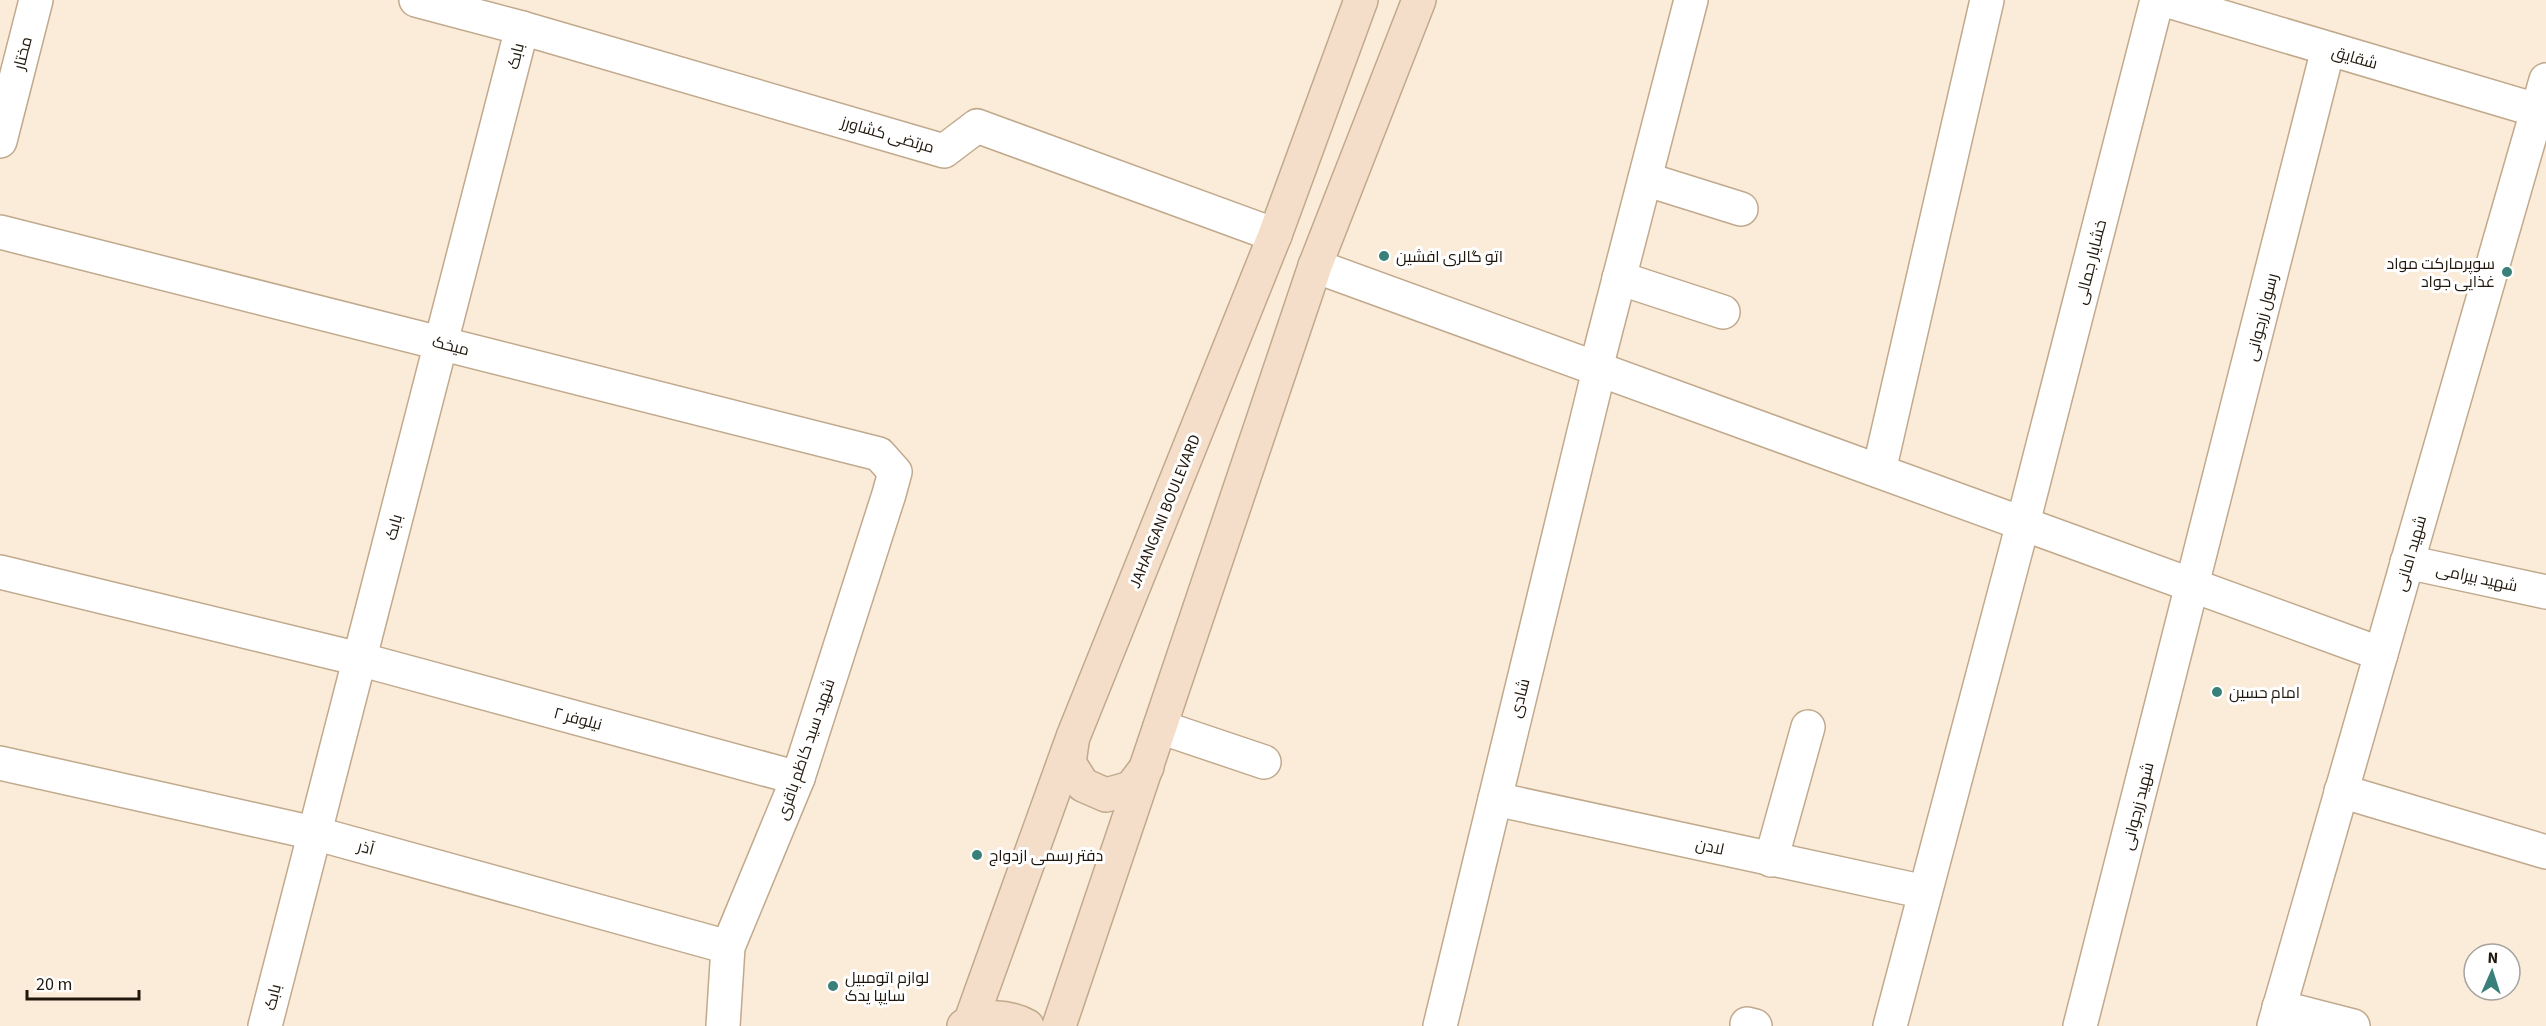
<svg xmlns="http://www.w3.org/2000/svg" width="2546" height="1026" font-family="'Source Sans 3',Cairo,sans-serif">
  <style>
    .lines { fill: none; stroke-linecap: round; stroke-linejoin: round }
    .street-casing { stroke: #c1a98c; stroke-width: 36 }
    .secondary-casing { stroke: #c1a98c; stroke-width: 36 }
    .street { stroke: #fff; stroke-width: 33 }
    .secondary { stroke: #f4dec9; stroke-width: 33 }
    .poi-dot { fill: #39807a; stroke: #fff; stroke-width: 2 }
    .labels { text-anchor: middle; stroke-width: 6; stroke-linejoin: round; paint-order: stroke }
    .street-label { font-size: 16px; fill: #20170c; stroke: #fff }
    .poi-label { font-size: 16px; fill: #20170c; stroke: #fff; text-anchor: start }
  </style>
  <rect width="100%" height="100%" fill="#fbecda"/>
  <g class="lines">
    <g class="street-casing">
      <g id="street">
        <path d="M416,0L522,28L944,151L977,126L1275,235"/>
        <path d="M2165,0L2546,113"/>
        <path d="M0,141L36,0"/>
        <path d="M1645,179L1741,209"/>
        <path d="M0,232L879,454L895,472L889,494L798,778L728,947L723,1026"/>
        <path d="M1315,266L2381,654"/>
        <path d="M1619,278L1723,312"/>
        <path d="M1596,368L1691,0"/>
        <path d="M1879,471L1987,0"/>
        <path d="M2407,562L2546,592"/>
        <path d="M0,572L359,659L798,778"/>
        <path d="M1160,727L1264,762"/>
        <path d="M0,763L314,833L728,947"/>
        <path d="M2341,791L2546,852"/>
        <path d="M1495,799L1925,892"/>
        <path d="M1771,860L1808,727"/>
        <path d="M2279,1007L2353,1026"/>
        <path d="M1747,1024L1755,1026"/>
        <path d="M265,1026L522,28"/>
        <path d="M1440,1026L1599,370"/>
        <path d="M1890,1026L2023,523L2157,0"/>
        <path d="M2080,1026L2328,49"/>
        <path d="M2274,1026L2546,80"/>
      </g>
    </g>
    <g class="secondary-casing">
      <g id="secondary">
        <path d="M1072,742L1069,763L1083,785L1106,795L1131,788L1147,767"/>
        <path d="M970,1023L1073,737L1275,235L1361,0"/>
        <path d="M964,1026C982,1014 1008,1016 1027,1026"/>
        <path d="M1059,1026L1315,266L1419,0"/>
      </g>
    </g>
    <use href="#street" class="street"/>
    <use href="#secondary" class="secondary"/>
  </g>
  <g class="poi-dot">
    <circle cx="1384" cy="256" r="6"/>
    <circle cx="2507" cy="272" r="6"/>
    <circle cx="2217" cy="692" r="6"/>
    <circle cx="977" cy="855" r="6"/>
    <circle cx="833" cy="986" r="6"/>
  </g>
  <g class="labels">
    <g class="street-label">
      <text transform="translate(22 53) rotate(-76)" y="6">مختار</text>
      <text transform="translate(515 56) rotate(-76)" y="6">بابک</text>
      <text transform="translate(2355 57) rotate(16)" y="6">شقایق</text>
      <text transform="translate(888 134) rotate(16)" y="6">مرتضی کشاورز</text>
      <text transform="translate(2090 262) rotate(-76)" y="6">خشایار جمالی</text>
      <text transform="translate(2261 317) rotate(-76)" y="6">رسول زرجوانی</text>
      <text transform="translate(451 345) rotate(14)" y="6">میخک</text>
      <text transform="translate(1164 511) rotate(-68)" y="6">JAHANGANI BOULEVARD</text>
      <text transform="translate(393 527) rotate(-75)" y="6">بابک</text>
      <text transform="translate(2410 553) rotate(-74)" y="6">شهید امانی</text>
      <text transform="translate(2477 577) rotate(12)" y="6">شهید بیرامی</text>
      <text transform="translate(1519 698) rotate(-76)" y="6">شادی</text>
      <text transform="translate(578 718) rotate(15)" y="6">نیلوفر ۲</text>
      <text transform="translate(805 749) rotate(-71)" y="6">شهید سید کاظم باقری</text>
      <text transform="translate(2137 806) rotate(-76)" y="6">شهید زرجوانی</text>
      <text transform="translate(1710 846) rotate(12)" y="6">لادن</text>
      <text transform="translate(366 847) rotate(15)" y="6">آذر</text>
      <text transform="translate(272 997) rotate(-76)" y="6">بابک</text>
    </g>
    <g class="poi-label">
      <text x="1396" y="262">اتو گالری افشین</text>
      <text x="2495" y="269" text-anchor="end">سوپرمارکت مواد<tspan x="2495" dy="18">غذایی جواد</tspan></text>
      <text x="2229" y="698">امام حسین</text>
      <text x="989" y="861">دفتر رسمی ازدواج</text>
      <text x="845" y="983">لوازم اتومبیل<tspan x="845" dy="18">سایپا یدک</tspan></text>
    </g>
  </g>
  <g transform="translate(2492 972) rotate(3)"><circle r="28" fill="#ffffff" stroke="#a6a29e" stroke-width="1.5"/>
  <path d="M0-4.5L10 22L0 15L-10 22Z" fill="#39807a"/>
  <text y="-9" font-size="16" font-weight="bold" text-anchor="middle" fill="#20170c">N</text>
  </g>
  <path d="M27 990v9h112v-9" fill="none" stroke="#20170c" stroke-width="3"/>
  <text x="36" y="990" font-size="18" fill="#20170c" stroke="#ffffff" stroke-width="4.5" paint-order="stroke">20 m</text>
</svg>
